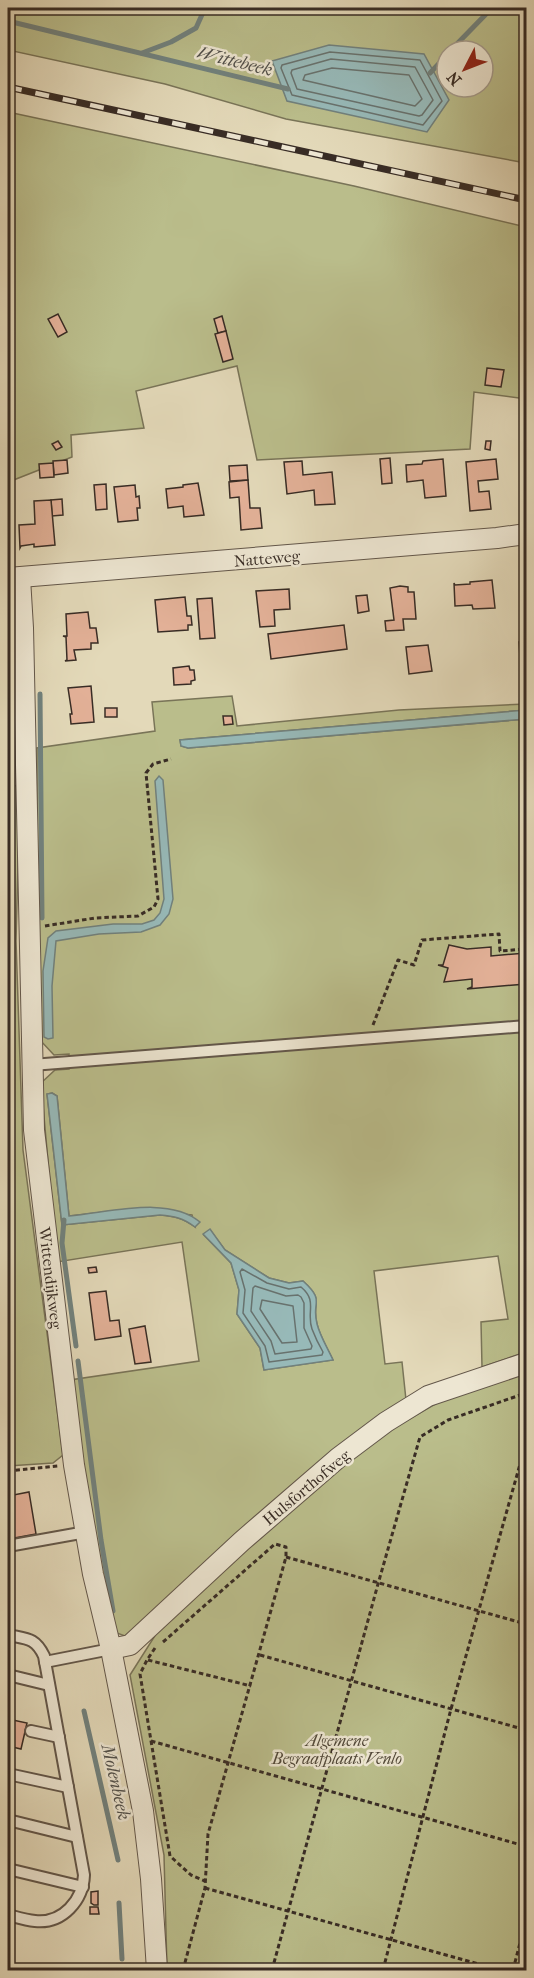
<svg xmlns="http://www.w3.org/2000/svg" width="534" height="1978" font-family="'IM FELL French Canon',serif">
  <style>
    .green { fill: #babd8b; stroke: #797458; stroke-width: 1.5; fill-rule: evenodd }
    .water { fill: #97b9b8; stroke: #71817d; stroke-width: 1.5 }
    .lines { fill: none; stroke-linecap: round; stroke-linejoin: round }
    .shore { stroke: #68726e; stroke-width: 1.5 }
    .stream { stroke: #71817d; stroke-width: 5 }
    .building { fill: #e3b198; stroke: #382c25; stroke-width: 1.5 }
    .service-casing { stroke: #63574a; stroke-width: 14 }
    .minor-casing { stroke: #63574a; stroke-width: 22 }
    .path { stroke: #382c25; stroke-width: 3; stroke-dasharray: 4.5 3; stroke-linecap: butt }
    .service { stroke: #ede6d2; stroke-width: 10 }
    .minor { stroke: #ede6d2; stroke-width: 20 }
    .rail-casing { stroke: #382c25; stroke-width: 7 }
    .rail { stroke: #ede6d2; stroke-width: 4.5; stroke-dasharray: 14; stroke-linecap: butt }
    .labels { text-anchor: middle; stroke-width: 5; stroke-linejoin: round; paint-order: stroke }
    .street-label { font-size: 16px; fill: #382c25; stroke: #ede6d2 }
    .park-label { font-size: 16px; font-style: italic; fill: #524939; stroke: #ede6d2 }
    .water-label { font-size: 18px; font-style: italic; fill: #504f4a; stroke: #ede6d2 }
  </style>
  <rect width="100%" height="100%" fill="#e3d9b9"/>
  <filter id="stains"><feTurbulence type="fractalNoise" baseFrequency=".00333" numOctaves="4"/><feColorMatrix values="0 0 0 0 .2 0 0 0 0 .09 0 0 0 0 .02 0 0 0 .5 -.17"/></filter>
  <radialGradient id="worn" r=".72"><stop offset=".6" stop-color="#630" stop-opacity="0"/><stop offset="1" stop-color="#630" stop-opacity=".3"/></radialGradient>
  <g class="green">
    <path d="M8,8H232L233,10L526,8V163L286,119L165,84L8,50ZM447,51H483V87H447Z"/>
    <path d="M8,112L354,186L526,227V399L474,392L470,449L257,460L237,366L136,391L144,428L71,435L72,457L11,481L8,477Z"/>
    <path d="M232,696L237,726L399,710L526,704V710L180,740L181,746L188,748L526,719V1352L482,1367L481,1322L508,1319L498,1256L374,1271L385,1364L402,1362L406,1400L125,1636L114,1632L97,1554L70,1380L199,1361L182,1242L57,1262L41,1083L55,1070L69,1069V1054L54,1055L39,1039L37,940V748L155,731L152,702ZM52,1093L57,1096L69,1216L130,1209L192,1215L195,1227C183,1218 174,1216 160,1215L62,1225L47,1094ZM210,1230L225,1250L269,1278L289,1283L303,1281C326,1302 311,1301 317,1324C320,1337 328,1349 333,1360L264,1370L260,1348L237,1314L239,1290L231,1263L204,1235Z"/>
    <path d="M20,785L16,941L23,1150L63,1455L53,1463L8,1466V787Z"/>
    <path d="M526,1372V1970H167L164,1855L130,1675L156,1634L241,1550L351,1459L397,1426L437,1403Z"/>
  </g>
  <g class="water">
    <path d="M329,45L424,54L449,100L427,132L287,101L272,61Z"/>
    <path d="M526,710V719L188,748L181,746L180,740Z"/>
    <path d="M159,776L163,780L173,899L169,914L160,925L141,932L99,934L56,941L52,986L53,1038L48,1039L44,1037L43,971L48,938L56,931L113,924H142L154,920L160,913L164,899L155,781Z"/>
    <path d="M52,1093L57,1096L69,1216C108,1213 168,1195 200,1222L195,1227C183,1218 174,1216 160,1215L62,1225L47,1094Z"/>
    <path d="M210,1229L225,1250L269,1278L289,1283L303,1281C326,1302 311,1301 317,1324C320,1336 328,1349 333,1360L264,1370L260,1348L237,1314L239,1290L231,1263L203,1234Z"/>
  </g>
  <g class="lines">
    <g class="shore">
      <path d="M330,52L420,60L442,101L423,125L292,95L281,68L282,65Z"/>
      <path d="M331,59L415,67L433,100L422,115L419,116L297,89L291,73L292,70Z"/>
      <path d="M332,68L409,75L422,99L415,106L303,80L305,75Z"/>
      <path d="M242,1269L267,1283L289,1289L301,1287C318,1301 306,1312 312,1329C315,1337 319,1345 323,1352L322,1355L269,1362L265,1346L243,1313L245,1290L240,1272Z"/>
      <path d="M255,1286L286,1296L298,1295L301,1297L304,1303V1328L312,1346L311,1349L275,1354L271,1341L251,1311L253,1288Z"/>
      <path d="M262,1300L293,1306L297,1342L282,1343L260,1309Z"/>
    </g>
    <g class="stream">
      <path d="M8,21L288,89"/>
      <path d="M450,51L492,8"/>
      <path d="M142,53L171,42L196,28L205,8"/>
      <path d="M430,73L447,55"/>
      <path d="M40,694L42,918"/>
      <path d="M64,1220L62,1243L76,1346"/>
      <path d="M78,1361L101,1540L113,1611"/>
      <path d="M84,1711L118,1860"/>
      <path d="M119,1903L122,1959"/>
    </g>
  </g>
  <g class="building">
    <path d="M58,314L67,332L58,337L48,319Z"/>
    <path d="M222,316L226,331L218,333L214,319Z"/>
    <path d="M226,331L233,359L223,362L215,334Z"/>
    <path d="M487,368L504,370L501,387L485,385Z"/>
    <path d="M58,441L62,447L56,450L52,444Z"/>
    <path d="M486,441H491L490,450L485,449Z"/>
    <path d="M390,458L392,483L382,484L380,459Z"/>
    <path d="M443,459L446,496L425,498L423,480L407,482L406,465L422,464L423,461Z"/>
    <path d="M496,459L498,479L478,481L479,492L489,491L491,509L470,511L466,462Z"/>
    <path d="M67,460L68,473L54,475L53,461Z"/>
    <path d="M302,461L303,475L332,472L335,504L315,505L314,490L287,494L284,462Z"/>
    <path d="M53,463L54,477L40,478L39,464Z"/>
    <path d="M247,465L248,480L230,481L229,466Z"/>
    <path d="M248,480L250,508H260L262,528L241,530L239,497L230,498L229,482Z"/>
    <path d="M198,483L204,515L184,517L183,506L168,508L166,489L183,487V485Z"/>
    <path d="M106,484L107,509L96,510L94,485Z"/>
    <path d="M135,485L136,497L139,496L140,508H137L138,520L118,522L114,487Z"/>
    <path d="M62,499L63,515L52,516L51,500Z"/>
    <path d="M51,500L55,545L34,547V544L21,546L20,548L19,525L35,524L34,501Z"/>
    <path d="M492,580L495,608L473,609L472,605L455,606L454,583L455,585L470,584V582Z"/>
    <path d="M400,586L408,587V592H414L416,619H403L404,630L386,631L385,621L394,620L390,588Z"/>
    <path d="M289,589L290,609L274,610L275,626L260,627L256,591Z"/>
    <path d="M367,595L369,611L358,613L356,596Z"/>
    <path d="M185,597L187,616H191L192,625H188V630L158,632L155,600Z"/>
    <path d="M212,598L215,638L200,639L197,599Z"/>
    <path d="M88,612L90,628H96L98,643H91V649L74,650L76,660L65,661L67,660L66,637L63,636H67L66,614Z"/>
    <path d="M344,625L347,649L271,659L268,634Z"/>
    <path d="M526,641V657H520L519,642Z"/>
    <path d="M428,645L432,671L409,674L406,647Z"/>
    <path d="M189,666L190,670H194L195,680L191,681V684L174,685L173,668Z"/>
    <path d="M91,686L94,722L71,724L70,714H72L68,688Z"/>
    <rect x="105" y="708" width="12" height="9"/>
    <path d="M223,716H232L233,724L224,725Z"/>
    <path d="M449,945L467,949L491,947V956L526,953V984L467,989L472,987V979L444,982L448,968L438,965H443Z"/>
    <path d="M96,1267L97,1272L89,1273L88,1268Z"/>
    <path d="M106,1291L110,1321L119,1320L121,1336L95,1340L89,1293Z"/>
    <path d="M145,1326L151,1362L135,1364L129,1329Z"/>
    <path d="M29,1492L36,1534L9,1539L8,1496Z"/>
    <path d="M8,1719L27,1723L21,1749L8,1746Z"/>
    <path d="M98,1891V1905H94L91,1903V1892Z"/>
    <path d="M90,1907H98L99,1914H90Z"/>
  </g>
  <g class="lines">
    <g class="service-casing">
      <g id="service">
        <path d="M32,1065L526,1026"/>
        <path d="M8,1546L86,1532"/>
        <path d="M8,1635C26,1639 35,1637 44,1656L84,1875C83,1900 63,1924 35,1921C26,1920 16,1917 8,1915"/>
        <path d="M45,1662L111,1649"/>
        <path d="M8,1675L49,1685"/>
        <path d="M31,1731L59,1737"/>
        <path d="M8,1774L68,1787"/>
        <path d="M8,1820L77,1837"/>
        <path d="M8,1869L83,1887"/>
      </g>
    </g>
    <g class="minor-casing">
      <g id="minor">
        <path d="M8,578L497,538L526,534"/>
        <path d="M20,578L23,628L34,1130L74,1465L93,1574L111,1649L143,1811L151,1879L157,1970"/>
        <path d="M111,1649L130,1645L242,1541L338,1458L386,1422L428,1396L526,1363"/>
      </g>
    </g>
    <g class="path">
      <path d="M520,134L526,135"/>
      <path d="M45,926L95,918L138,916L154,907L158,899L146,773L153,764L171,759"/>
      <path d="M373,1025L398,960L414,965L422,940L499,934L500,951L526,949"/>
      <path d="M8,1471L58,1466"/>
      <path d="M286,1557L526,1624"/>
      <path d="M163,1642L275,1544L286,1547V1557L208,1834L205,1888L183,1970"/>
      <path d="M155,1648L147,1660L140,1674L170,1856L191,1875L205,1881"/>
      <path d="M260,1655L526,1730"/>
      <path d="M148,1660L251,1686"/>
      <path d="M151,1741L525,1846"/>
      <path d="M526,1843L524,1853L526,1862"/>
      <path d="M205,1888L500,1970"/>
      <path d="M272,1970L378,1584L420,1437L448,1420L526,1393"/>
      <path d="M383,1970L451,1709L526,1443"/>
      <path d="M513,1970L526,1920"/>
    </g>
    <use href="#service" class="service"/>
    <use href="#minor" class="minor"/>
    <g class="rail-casing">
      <path id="rail" d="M8,87L526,200"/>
    </g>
    <use href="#rail" class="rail"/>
  </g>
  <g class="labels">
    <g class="street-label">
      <text transform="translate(267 558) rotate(-5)" y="6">Natteweg</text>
      <text transform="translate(51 1278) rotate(83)" y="6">Wittendijkweg</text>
      <text transform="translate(306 1487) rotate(-40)" y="6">Hulsforthofweg</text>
    </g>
    <g class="park-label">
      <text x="337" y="1746">Algemene<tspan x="337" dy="18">Begraafplaats Venlo</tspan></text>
    </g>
    <g class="water-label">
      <text transform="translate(235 61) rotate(14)" y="6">Wittebeek</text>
      <text transform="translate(116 1782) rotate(77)" y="6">Molenbeek</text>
    </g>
  </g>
  <rect width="534" height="1978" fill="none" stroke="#e3d9b9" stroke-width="30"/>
  <rect x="9" y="9" width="516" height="1960" fill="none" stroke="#382c25" stroke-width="3"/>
  <rect x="15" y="15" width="504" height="1948" fill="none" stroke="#382c25" stroke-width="1.5"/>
  <g transform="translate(465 69) rotate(228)"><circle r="28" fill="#ede6d2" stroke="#a59c8d" stroke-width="1.5"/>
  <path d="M0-4.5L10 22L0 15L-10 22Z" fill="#8f2418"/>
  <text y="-9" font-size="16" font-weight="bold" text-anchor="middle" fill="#382c25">N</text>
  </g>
  <rect width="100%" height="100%" filter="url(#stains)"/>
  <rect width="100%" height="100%" fill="url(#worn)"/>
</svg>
